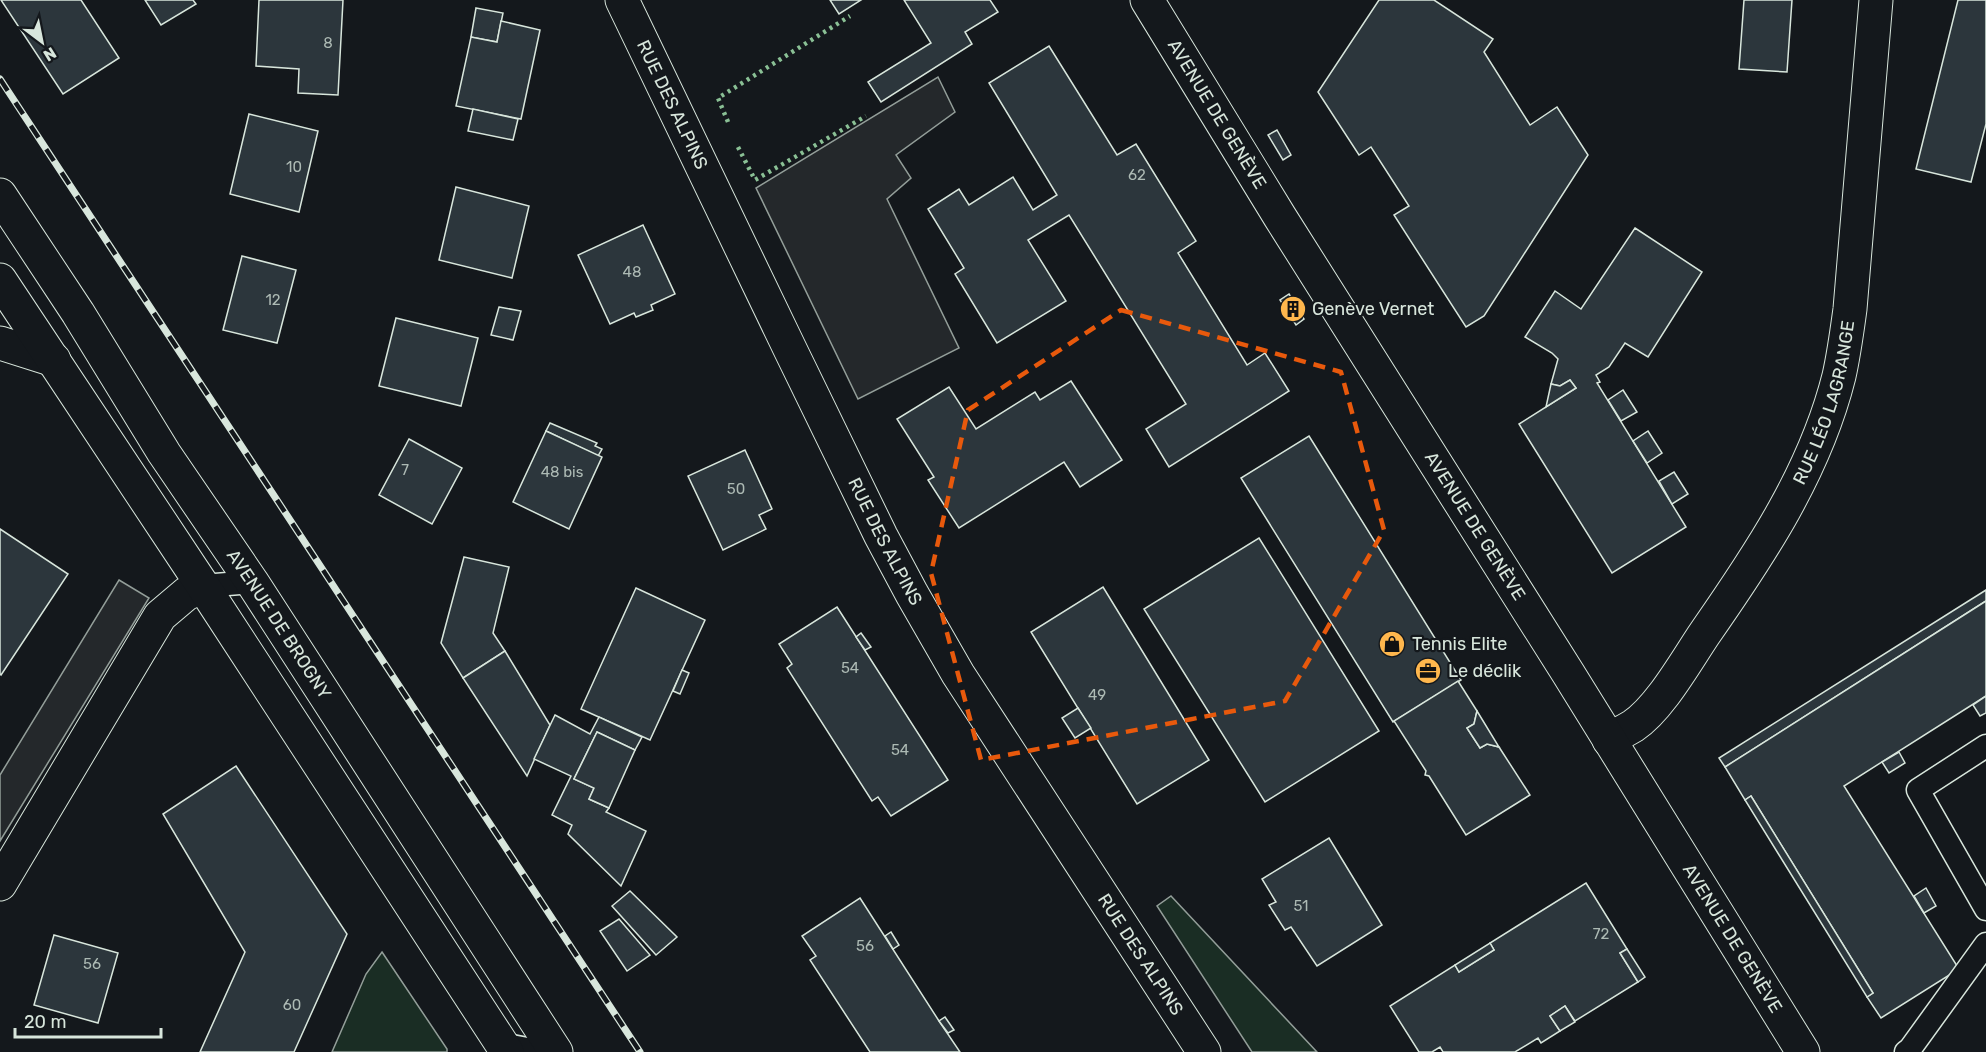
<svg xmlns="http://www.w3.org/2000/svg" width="1986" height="1052" font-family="Rubik,sans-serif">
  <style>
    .green { fill: #1a2d24; stroke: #939e99; stroke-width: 1.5 }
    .parking { fill: #24282b; stroke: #939e99; stroke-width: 1.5 }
    .building { fill: #2c363c; stroke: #d8e6dc; stroke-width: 1.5 }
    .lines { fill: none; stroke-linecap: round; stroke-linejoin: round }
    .service-casing { stroke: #d8e6dc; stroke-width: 25 }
    .minor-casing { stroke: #d8e6dc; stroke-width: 35 }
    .secondary-casing { stroke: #d8e6dc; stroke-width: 35 }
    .primary-casing { stroke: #d8e6dc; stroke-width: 35 }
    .service { stroke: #14181c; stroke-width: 22 }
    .minor { stroke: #14181c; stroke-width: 33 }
    .secondary { stroke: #14181c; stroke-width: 33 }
    .primary { stroke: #14181c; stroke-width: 33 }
    .rail-casing { stroke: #d8e6dc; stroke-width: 7 }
    .rail { stroke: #14181c; stroke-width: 4.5; stroke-dasharray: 14; stroke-linecap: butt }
    .hedge { stroke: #8ac095; stroke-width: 4.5; stroke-dasharray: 3 4.5; stroke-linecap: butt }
    .marked { fill: none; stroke: #e8590c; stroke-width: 4.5; stroke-dasharray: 12 8; stroke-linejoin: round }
    .labels { text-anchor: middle; stroke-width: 4.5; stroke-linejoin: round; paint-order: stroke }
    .number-label { font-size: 15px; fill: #adbab4 }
    .street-label { font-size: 18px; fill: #d8e6dc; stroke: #14181c }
    .poi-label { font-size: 18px; fill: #d8e6dc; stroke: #14181c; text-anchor: start }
  </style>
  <rect width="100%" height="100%" fill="#14181c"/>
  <g class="green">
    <path d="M1171,896L1317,1052H1252L1157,906Z"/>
    <path d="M382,952L447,1049V1052H332L366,974Z"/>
  </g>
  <g class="parking">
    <path d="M938,77L955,112L896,155L911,178L887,199L959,348L858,399L756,188Z"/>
    <path d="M119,580L149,598L0,841V775Z"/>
  </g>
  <g class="building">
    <path d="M1,0H81L119,58L63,94Z"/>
    <path d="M145,0H193L196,4L161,25Z"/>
    <path d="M259,0H343L338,95L298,93L299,69L256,66Z"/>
    <path d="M830,0H861L839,14Z"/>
    <path d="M904,0H990L998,12L965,32L972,44L881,102L868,82L931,43Z"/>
    <path d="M1379,0H1434L1493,39L1484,52L1530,125L1557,107L1588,155L1484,316L1466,327L1394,215L1409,206L1371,147L1359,155L1318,92Z"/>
    <path d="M1744,0H1792L1787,72L1739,69Z"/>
    <path d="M1958,0H1986V124L1971,182L1916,169Z"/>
    <path d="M476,8L503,13L497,42L471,37Z"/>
    <path d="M501,21L540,30L521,119L456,106L471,37L497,42Z"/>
    <path d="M1049,46L1117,155L1136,144L1196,241L1178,253L1247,365L1265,353L1289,391L1169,467L1146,429L1186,404L1069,215L1028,240L1066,301L997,343L955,274L964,268L928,209L959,189L969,205L1013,177L1033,210L1057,195L989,83Z"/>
    <path d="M473,109L518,119L513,140L468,131Z"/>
    <path d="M249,114L318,131L299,212L230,194Z"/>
    <path d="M1277,130L1291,155L1283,160L1268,135Z"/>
    <path d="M456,187L529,206L512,278L439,260Z"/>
    <path d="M643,225L675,294L651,305L653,310L636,317L634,313L610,324L578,255Z"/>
    <path d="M1635,228L1702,272L1648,357L1625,343L1609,367L1596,375L1600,382L1597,383L1686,527L1612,573L1519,424L1576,388L1570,380L1560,386L1551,384L1558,359L1552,353L1525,337L1555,291L1581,309Z"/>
    <path d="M242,256L296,270L277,343L223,330Z"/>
    <path d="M1289,294L1304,319L1296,325L1280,300Z"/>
    <path d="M499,307L521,311L513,340L491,335Z"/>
    <path d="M396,318L478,338L461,406L379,386Z"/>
    <path d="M1570,380L1576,388L1546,407L1551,384L1560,386Z"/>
    <path d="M1071,381L1122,460L1080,487L1064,462L959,528L928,480L934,477L897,419L949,387L976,429L1035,392L1040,400Z"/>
    <path d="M1623,390L1637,412L1621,421L1608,400Z"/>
    <path d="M550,423L597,443L595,446L602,449L598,456L546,431Z"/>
    <path d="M546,431L602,457L569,529L513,502Z"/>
    <path d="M1648,431L1662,453L1647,463L1633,441Z"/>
    <path d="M1309,436L1461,680L1393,722L1241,478Z"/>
    <path d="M409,439L462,468L432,524L379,495Z"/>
    <path d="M745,450L772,509L759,515L766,529L723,550L688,476Z"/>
    <path d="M1674,472L1688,494L1672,504L1659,481Z"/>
    <path d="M0,529L68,574L1,675L0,674Z"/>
    <path d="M1259,538L1379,731L1265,802L1144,609Z"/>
    <path d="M464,557L509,567L493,633L505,651L463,678L441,643Z"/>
    <path d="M1103,587L1209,760L1137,804L1031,632Z"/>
    <path d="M636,588L705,620L650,740L581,709Z"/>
    <path d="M1986,590V601L1725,767L1719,758Z"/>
    <path d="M1986,601V696L1844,786L1959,969L1881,1018L1867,997L1873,993L1751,796L1745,800L1725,767Z"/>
    <path d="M837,607L948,780L891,816L878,797L872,801L787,668L792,664L779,644Z"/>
    <path d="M861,633L871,647L865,650L856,637Z"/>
    <path d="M505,651L550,725L527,776L463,678Z"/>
    <path d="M682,670L689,673L680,694L673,691Z"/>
    <path d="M1458,681L1477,711L1474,724L1467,728L1480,748L1487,744L1499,747L1530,795L1466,835L1429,776L1425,775L1426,771L1394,721Z"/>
    <path d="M1986,696V713L1980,716L1973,705Z"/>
    <path d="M1078,708L1091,728L1075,738L1062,718Z"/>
    <path d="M1477,711L1499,747L1487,744L1480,748L1467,728L1474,724Z"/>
    <path d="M555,715L590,734L599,717L642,737L635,750L597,732L574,779L594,788L589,799L609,808L606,812L646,831L621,886L568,834L572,825L552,815L571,776L534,759Z"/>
    <path d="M597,732L635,750L609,808L589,799L594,788L574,779Z"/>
    <path d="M1899,752L1905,763L1889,773L1882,762Z"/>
    <path d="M236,766L347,934L294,1052H200L245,952L163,814Z"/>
    <path d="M1751,796L1873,993L1867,997L1745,800Z"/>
    <path d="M1329,838L1382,925L1317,966L1291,927L1285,930L1269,905L1276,902L1262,879Z"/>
    <path d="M1586,883L1627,949L1620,953L1638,982L1575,1021L1565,1006L1550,1016L1560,1031L1541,1043L1538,1038L1515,1052H1443L1440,1047L1432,1052H1419L1390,1006L1455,965L1459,972L1494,950L1490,943Z"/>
    <path d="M1926,888L1936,906L1924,913L1914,896Z"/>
    <path d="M630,891L677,937L656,955L612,906Z"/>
    <path d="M860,898L939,1021L960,1052H870L810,960L816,956L802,936Z"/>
    <path d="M619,919L650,955L627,971L600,931Z"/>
    <path d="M891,932L899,945L893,949L885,936Z"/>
    <path d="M54,935L118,953L98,1023L34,1005Z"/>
    <path d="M1490,943L1494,950L1459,972L1455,965Z"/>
    <path d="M1627,949L1645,977L1638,982L1620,953Z"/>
    <path d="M1565,1006L1575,1022L1560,1031L1550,1016Z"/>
    <path d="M945,1017L954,1030L948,1033L939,1021Z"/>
  </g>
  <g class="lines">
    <g class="service-casing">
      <g id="service">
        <path d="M203,586L252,582"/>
        <path d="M1986,746L1918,790L1986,909"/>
        <path d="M501,1044L543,1052"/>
        <path d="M1906,1052L1910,1049L1986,944"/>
      </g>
    </g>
    <g class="minor-casing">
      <g id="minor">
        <path id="s1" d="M622,0L789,347L881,536L912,594L958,674L1204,1052"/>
        <path d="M0,343L54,360"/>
        <path id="s2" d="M1609,740C1616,735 1625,731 1633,726C1660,708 1686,661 1705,633C1760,554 1815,472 1839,376C1844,354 1847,331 1850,309L1876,0"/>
        <path d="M0,884L160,616L186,594L203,586"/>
      </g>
    </g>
    <g class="secondary-casing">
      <g id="secondary">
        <path id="s3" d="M0,195L78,313L164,453L252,582L556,1052"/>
        <path d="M0,280L203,586L507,1052"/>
      </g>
    </g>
    <g class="primary-casing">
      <g id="primary">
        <path id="s4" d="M1147,0L1280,217L1568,673L1803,1052"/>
      </g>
    </g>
    <use href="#service" class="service"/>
    <use href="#minor" class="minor"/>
    <use href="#secondary" class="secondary"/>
    <use href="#primary" class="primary"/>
    <g class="rail-casing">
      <path id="rail" d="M0,79L640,1052"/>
    </g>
    <use href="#rail" class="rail"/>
    <g class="hedge">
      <path d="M728,122L718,98L850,16"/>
      <path d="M738,147L755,180L866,116"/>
    </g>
  </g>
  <path class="marked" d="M1121,310L1341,372L1384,530L1285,701L981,760L931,573L968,410Z"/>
  <defs>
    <g id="building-disc" transform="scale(1.35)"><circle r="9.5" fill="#ffb74d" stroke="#14181c"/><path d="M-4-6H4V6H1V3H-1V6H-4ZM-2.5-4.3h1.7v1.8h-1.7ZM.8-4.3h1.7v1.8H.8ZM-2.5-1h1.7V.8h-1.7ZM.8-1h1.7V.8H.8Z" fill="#111"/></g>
    <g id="shop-disc" transform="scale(1.35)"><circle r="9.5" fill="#ffb74d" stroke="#14181c"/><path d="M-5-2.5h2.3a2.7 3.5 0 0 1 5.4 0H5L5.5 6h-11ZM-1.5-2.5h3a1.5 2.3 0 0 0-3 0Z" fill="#111"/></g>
    <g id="office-disc" transform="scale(1.35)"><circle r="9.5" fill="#ffb74d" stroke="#14181c"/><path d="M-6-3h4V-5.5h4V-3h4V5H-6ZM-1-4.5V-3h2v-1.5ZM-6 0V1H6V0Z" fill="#111"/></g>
  </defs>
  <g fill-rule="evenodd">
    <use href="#building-disc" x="1293" y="309"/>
    <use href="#shop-disc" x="1392" y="644"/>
    <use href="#office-disc" x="1428" y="671"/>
  </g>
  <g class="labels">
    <g class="number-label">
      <text x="328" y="48">8</text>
      <text x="294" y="172">10</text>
      <text x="1137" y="180">62</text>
      <text x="632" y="277">48</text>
      <text x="273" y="305">12</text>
      <text x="405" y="475">7</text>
      <text x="562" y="477">48 bis</text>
      <text x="736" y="494">50</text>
      <text x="850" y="673">54</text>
      <text x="1097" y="700">49</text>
      <text x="900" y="755">54</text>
      <text x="1301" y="911">51</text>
      <text x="1601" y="939">72</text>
      <text x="865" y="951">56</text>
      <text x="92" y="969">56</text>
      <text x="292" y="1010">60</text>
    </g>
    <g class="street-label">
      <text dy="6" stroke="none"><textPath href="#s1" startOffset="116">RUE DES ALPINS</textPath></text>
      <text dy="6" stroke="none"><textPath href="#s4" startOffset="134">AVENUE DE GENÈVE</textPath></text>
      <text dy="6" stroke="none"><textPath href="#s2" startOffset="408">RUE LÉO LAGRANGE</textPath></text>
      <text dy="6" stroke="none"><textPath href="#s4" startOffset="620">AVENUE DE GENÈVE</textPath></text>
      <text dy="6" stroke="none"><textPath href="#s1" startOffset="602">RUE DES ALPINS</textPath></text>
      <text dy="6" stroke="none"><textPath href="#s3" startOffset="512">AVENUE DE BROGNY</textPath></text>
      <text dy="6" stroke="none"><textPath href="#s4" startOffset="1106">AVENUE DE GENÈVE</textPath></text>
      <text dy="6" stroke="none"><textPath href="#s1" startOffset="1088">RUE DES ALPINS</textPath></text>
    </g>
    <g class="poi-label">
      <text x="1312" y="315">Genève Vernet</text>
      <text x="1412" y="650">Tennis Elite</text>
      <text x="1448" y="677">Le déclik</text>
    </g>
  </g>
  <g transform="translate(42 42) rotate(148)" stroke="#14181c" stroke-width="4.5" paint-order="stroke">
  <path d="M0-4.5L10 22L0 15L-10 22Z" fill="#d8e6dc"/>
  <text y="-9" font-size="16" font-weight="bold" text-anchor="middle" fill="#d8e6dc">N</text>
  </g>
  <path d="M15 1028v9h146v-9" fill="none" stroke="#d8e6dc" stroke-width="3"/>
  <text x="24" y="1028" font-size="18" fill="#d8e6dc" stroke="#14181c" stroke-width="4.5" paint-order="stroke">20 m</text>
</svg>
